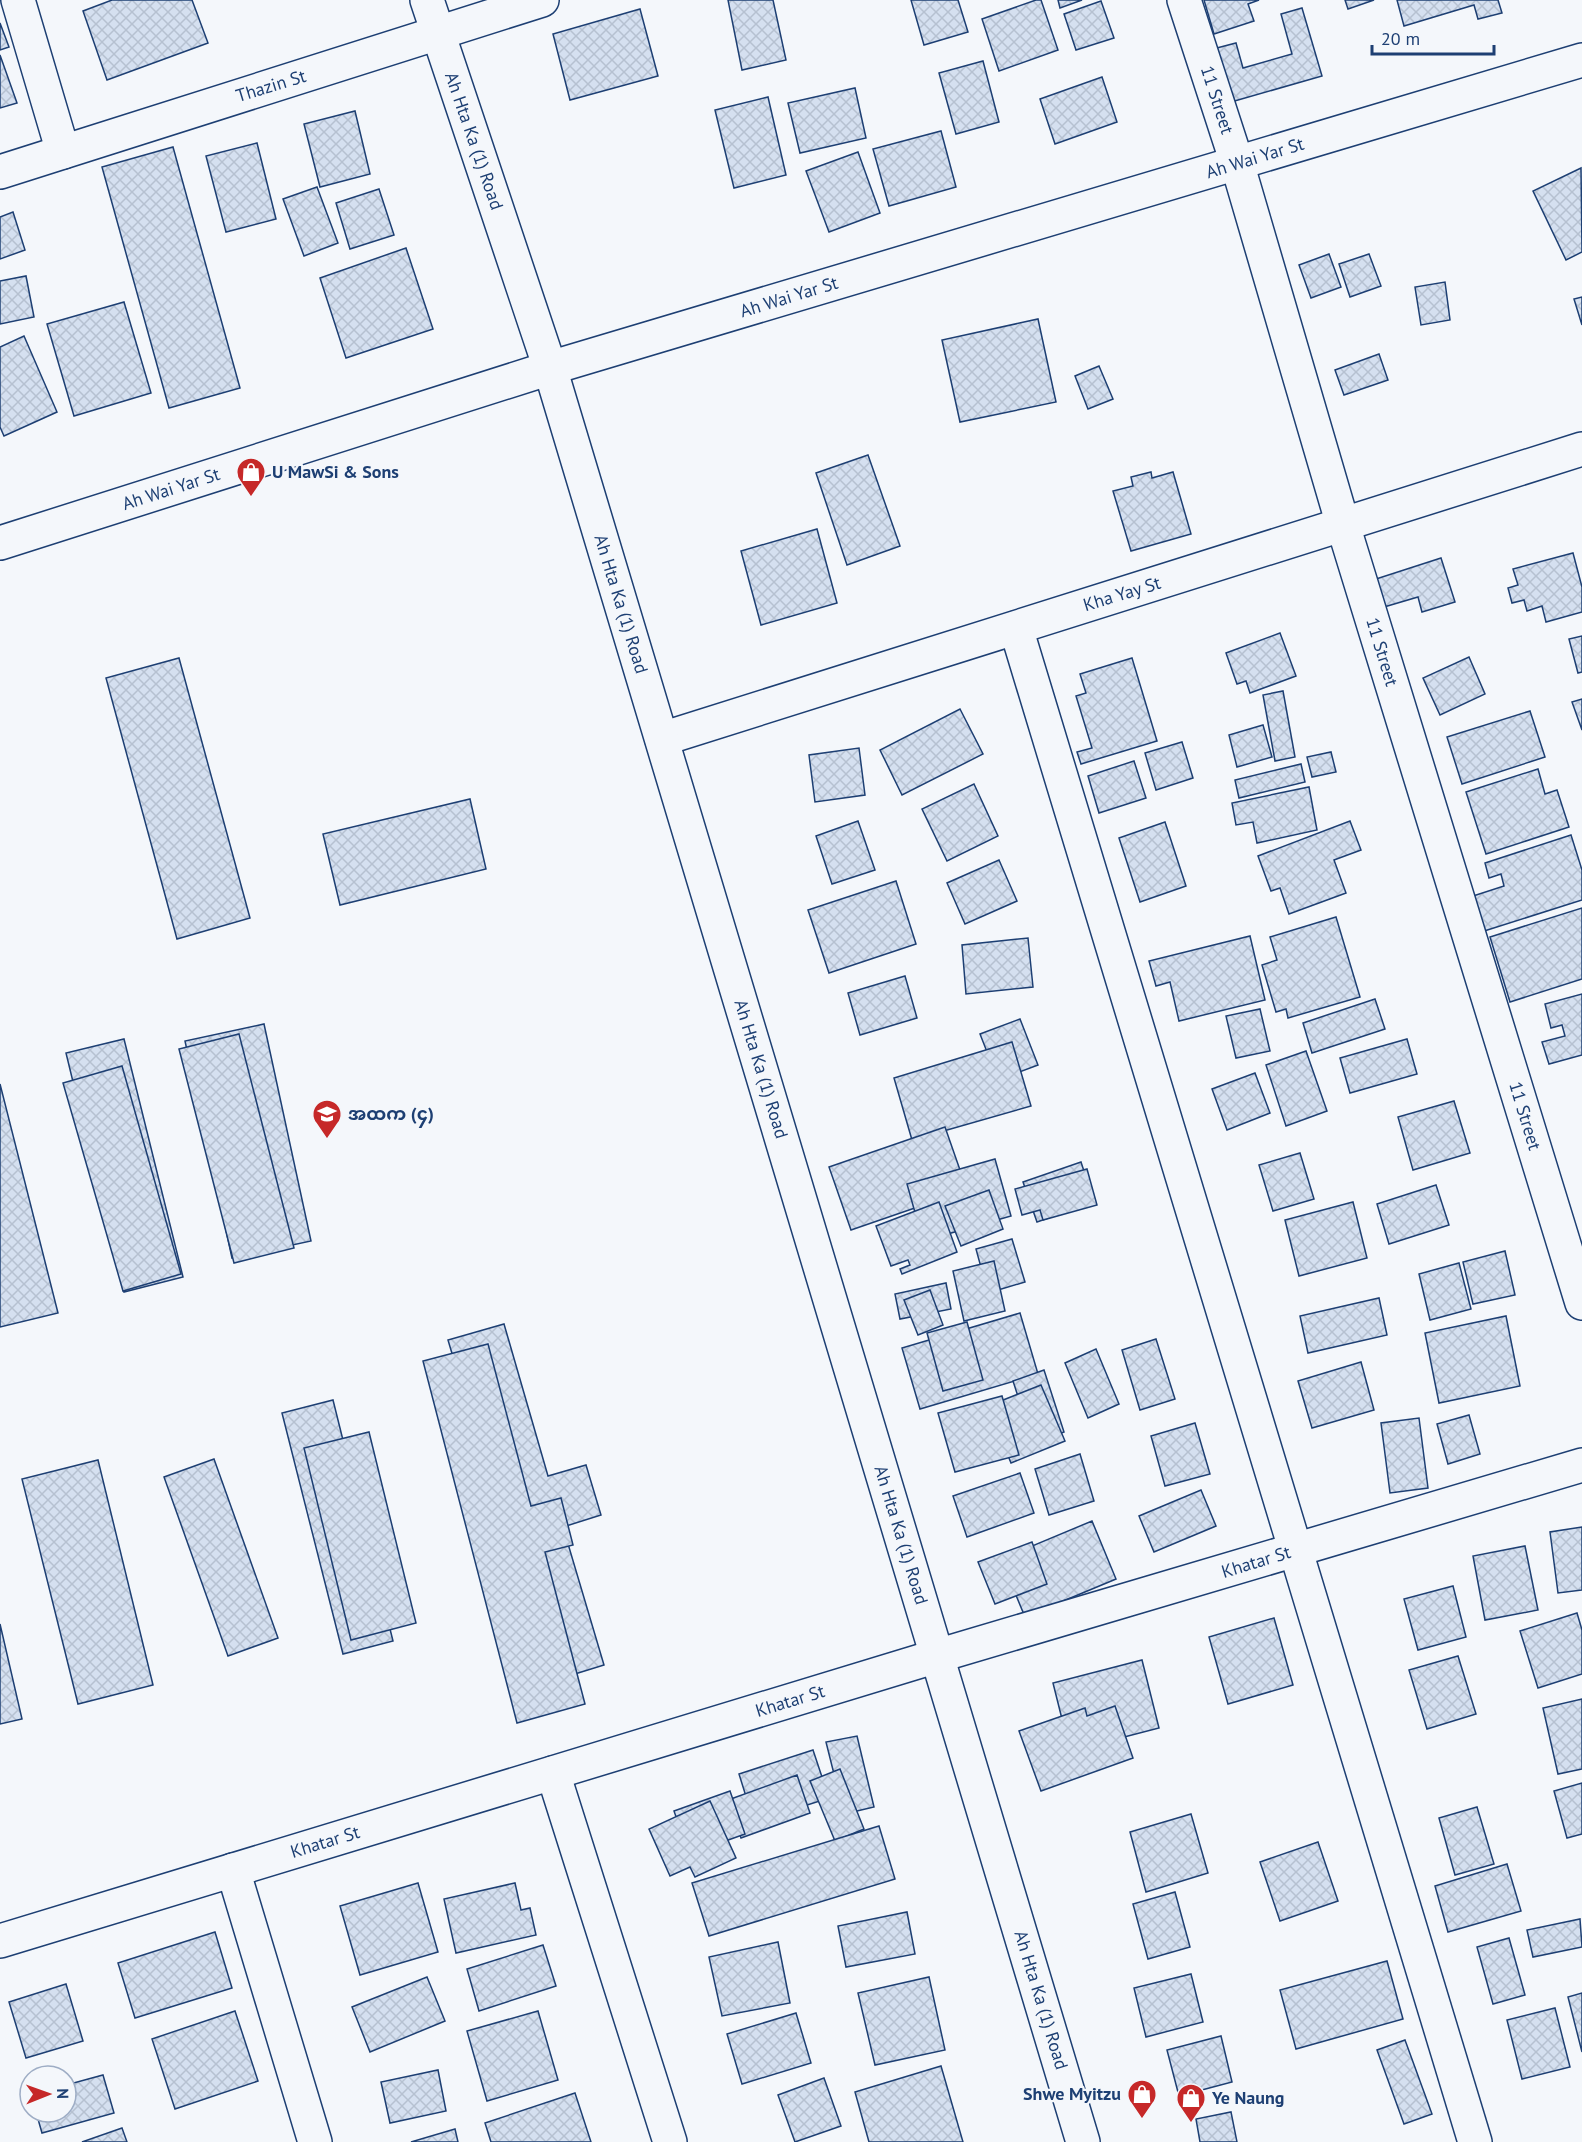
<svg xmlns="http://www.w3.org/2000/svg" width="1582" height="2142" font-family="'PT Sans','Noto Sans Myanmar',sans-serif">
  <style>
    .building { fill: url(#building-cross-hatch); stroke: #1d3f73; stroke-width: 1.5 }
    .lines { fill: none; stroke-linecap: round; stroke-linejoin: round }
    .minor-casing { stroke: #1d3f73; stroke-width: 36 }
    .tertiary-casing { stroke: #1d3f73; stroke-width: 36 }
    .minor { stroke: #f4f7fb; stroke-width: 33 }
    .tertiary { stroke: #f4f7fb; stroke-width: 33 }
    .labels { text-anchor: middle; stroke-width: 4.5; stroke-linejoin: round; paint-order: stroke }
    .street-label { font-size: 18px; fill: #1d3f73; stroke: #f4f7fb }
    .poi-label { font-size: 18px; font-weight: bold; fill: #1d3f73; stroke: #f4f7fb; text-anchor: start }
  </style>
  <defs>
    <pattern id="building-cross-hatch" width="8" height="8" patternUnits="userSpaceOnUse" patternTransform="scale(1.5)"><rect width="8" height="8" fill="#d5e0f0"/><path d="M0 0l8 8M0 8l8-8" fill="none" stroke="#b6c1d1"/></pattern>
  </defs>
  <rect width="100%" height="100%" fill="#f4f7fb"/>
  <g class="building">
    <path d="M112,0H192L208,43L107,80L83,11Z"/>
    <path d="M728,0H773L786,60L742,70Z"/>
    <path d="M911,0H958L968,32L924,45Z"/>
    <path d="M1036,0H1041L1058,50L999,71L982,19Z"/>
    <path d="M1058,0H1082L1060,8Z"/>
    <path d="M1204,0H1259L1248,4L1254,21L1214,34Z"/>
    <path d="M1345,0H1374L1348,9Z"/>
    <path d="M1397,0H1498L1502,13L1478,19L1474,5L1404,26Z"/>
    <path d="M1101,1L1114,38L1076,50L1064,14Z"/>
    <path d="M1302,8L1322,76L1224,104L1209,50L1236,43L1243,68L1292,54L1281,14Z"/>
    <path d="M640,9L658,76L570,100L553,34Z"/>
    <path d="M0,23L9,47L0,50Z"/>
    <path d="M0,55L17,103L0,108Z"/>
    <path d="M983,61L999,122L956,134L939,73Z"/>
    <path d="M1102,77L1117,122L1055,144L1040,99Z"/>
    <path d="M855,88L866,138L800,153L788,103Z"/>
    <path d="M768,97L786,175L734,188L715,110Z"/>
    <path d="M355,111L370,174L320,187L304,124Z"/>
    <path d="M941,131L956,187L889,206L873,149Z"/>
    <path d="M257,143L276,219L226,232L206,156Z"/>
    <path d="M173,147L240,388L169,408L102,167Z"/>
    <path d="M858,152L880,213L829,232L806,171Z"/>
    <path d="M1581,168L1582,252L1566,260L1533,191Z"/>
    <path d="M317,187L338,243L304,256L283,199Z"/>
    <path d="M379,189L394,235L350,249L336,203Z"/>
    <path d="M13,212L25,250L0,259V217Z"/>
    <path d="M406,248L433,329L346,358L320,278Z"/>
    <path d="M1329,254L1341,287L1311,298L1299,265Z"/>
    <path d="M1369,254L1381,286L1350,297L1339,264Z"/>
    <path d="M26,276L34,317L0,324V281Z"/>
    <path d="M1445,282L1450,320L1421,325L1415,287Z"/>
    <path d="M1582,297V325L1574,299Z"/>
    <path d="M124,302L151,393L74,416L47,324Z"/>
    <path d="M1038,319L1056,402L960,422L942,340Z"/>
    <path d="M24,336L57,412L4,436L0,427V347Z"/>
    <path d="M1379,354L1388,380L1344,395L1335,370Z"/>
    <path d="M1099,366L1113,399L1088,409L1075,376Z"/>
    <path d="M868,455L900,546L847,565L816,473Z"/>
    <path d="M1151,472L1152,478L1173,472L1191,534L1131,551L1113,491L1133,486L1131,477Z"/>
    <path d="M817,529L837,603L761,625L741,551Z"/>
    <path d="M1573,553L1582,587V612L1546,622L1542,606L1527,611L1524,600L1512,603L1508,588L1518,585L1513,569Z"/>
    <path d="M1441,558L1455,602L1422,612L1418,597L1384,607L1376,579Z"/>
    <path d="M1280,633L1296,676L1250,693L1246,681L1237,684L1226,653Z"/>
    <path d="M1582,636V672L1578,673L1569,639Z"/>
    <path d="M1469,657L1485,694L1440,715L1423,678Z"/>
    <path d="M179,658L250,918L177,939L106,678Z"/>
    <path d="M1132,658L1157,741L1081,764L1077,752L1092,748L1076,696L1086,693L1080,674Z"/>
    <path d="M1283,691L1295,757L1275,761L1263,695Z"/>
    <path d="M1582,699V730L1572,702Z"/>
    <path d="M960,709L983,754L902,795L880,750Z"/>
    <path d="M1530,711L1545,757L1462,784L1447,737Z"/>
    <path d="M1263,725L1272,757L1237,767L1229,735Z"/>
    <path d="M1182,742L1193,778L1156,790L1145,753Z"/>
    <path d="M859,748L865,795L815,802L809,755Z"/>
    <path d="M1331,752L1336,772L1312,777L1307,757Z"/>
    <path d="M1134,761L1146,798L1099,813L1088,776Z"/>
    <path d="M1301,764L1305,782L1239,798L1235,780Z"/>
    <path d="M1538,769L1545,794L1557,790L1569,827L1486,854L1466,792Z"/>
    <path d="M974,784L998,836L947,861L922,809Z"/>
    <path d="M1309,787L1317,830L1257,843L1253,822L1236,825L1232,803Z"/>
    <path d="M470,799L486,869L340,905L323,834Z"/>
    <path d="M858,821L875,870L832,884L816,836Z"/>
    <path d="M1350,821L1361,850L1334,860L1346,893L1289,914L1280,888L1271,891L1258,856Z"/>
    <path d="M1165,822L1186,886L1140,902L1119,838Z"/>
    <path d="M1571,835L1582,870V900L1481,932L1470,897L1504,886L1501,874L1489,878L1485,863Z"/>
    <path d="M999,860L1017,901L965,924L947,883Z"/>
    <path d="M896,881L916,944L829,973L808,910Z"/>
    <path d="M1582,908V979L1510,1002L1490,937Z"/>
    <path d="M1336,917L1360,997L1288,1018L1286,1009L1276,1012L1262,965L1277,960L1270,937Z"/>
    <path d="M1250,936L1265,1000L1179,1021L1170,982L1156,986L1149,961Z"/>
    <path d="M1028,938L1033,987L966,994L962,945Z"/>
    <path d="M905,976L917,1018L860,1035L848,993Z"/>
    <path d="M1582,994V1055L1549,1064L1542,1042L1565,1036L1562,1025L1551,1028L1545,1004Z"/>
    <path d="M1375,999L1385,1029L1312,1053L1303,1023Z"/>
    <path d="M1260,1009L1270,1051L1236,1058L1226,1016Z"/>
    <path d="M1020,1019L1038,1065L998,1080L980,1034Z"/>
    <path d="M264,1024L311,1241L232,1258L185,1041Z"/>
    <path d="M239,1034L294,1248L234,1263L179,1049Z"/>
    <path d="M124,1039L183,1277L124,1292L66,1053Z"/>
    <path d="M1407,1039L1417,1074L1350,1093L1340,1058Z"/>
    <path d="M1012,1042L1031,1106L912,1140L894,1078Z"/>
    <path d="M1306,1051L1327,1111L1286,1126L1266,1065Z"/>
    <path d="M122,1066L181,1274L123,1291L63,1083Z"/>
    <path d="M1255,1073L1270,1113L1227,1130L1212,1089Z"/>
    <path d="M0,1084L58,1313L0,1327Z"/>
    <path d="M1454,1101L1470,1153L1413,1170L1398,1117Z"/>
    <path d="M945,1127L967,1190L851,1230L829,1167Z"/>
    <path d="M1300,1153L1314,1199L1273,1211L1259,1165Z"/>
    <path d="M995,1159L1011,1216L923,1241L907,1184Z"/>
    <path d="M1081,1162L1094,1202L1037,1222L1023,1182Z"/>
    <path d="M1087,1169L1097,1205L1043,1220L1040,1210L1022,1215L1015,1189Z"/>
    <path d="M1436,1185L1449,1225L1389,1244L1377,1204Z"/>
    <path d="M989,1190L1003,1229L961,1246L945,1206Z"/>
    <path d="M939,1202L957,1252L902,1274L900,1269L910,1265L908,1260L891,1266L876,1226Z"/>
    <path d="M1353,1202L1367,1258L1299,1276L1285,1220Z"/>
    <path d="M1012,1239L1025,1282L988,1293L976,1249Z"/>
    <path d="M1505,1251L1515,1295L1473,1304L1463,1262Z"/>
    <path d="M994,1261L1005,1311L964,1321L953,1271Z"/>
    <path d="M1459,1263L1471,1309L1430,1320L1419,1274Z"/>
    <path d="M946,1283L951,1309L900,1319L895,1294Z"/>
    <path d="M930,1290L943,1325L918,1335L904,1300Z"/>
    <path d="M1379,1298L1387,1335L1308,1353L1300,1316Z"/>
    <path d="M1020,1313L1038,1374L920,1409L902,1348Z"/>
    <path d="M1506,1316L1520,1386L1439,1403L1425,1333Z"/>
    <path d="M967,1322L983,1380L943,1391L927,1333Z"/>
    <path d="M504,1324L548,1476L586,1465L601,1515L563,1527L604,1665L549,1682L448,1340Z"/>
    <path d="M1156,1339L1175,1399L1140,1410L1122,1350Z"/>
    <path d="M488,1344L531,1506L561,1498L573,1545L545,1552L585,1704L517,1723L423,1361Z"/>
    <path d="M1096,1349L1119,1404L1088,1418L1065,1363Z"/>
    <path d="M1361,1362L1374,1410L1312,1428L1298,1381Z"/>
    <path d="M1044,1370L1064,1432L1033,1443L1013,1381Z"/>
    <path d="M1041,1385L1065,1441L1011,1463L988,1406Z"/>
    <path d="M1002,1396L1019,1455L955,1472L938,1413Z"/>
    <path d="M333,1400L393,1641L343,1654L282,1413Z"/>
    <path d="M1469,1415L1480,1454L1448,1464L1437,1424Z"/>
    <path d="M1419,1418L1428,1488L1390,1493L1381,1423Z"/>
    <path d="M1195,1423L1210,1474L1165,1486L1151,1436Z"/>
    <path d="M369,1432L416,1623L351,1640L304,1448Z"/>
    <path d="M1080,1454L1094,1501L1049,1515L1035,1469Z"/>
    <path d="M214,1459L278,1638L228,1656L164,1477Z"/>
    <path d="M98,1460L153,1685L78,1704L22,1479Z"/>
    <path d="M1020,1473L1034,1513L967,1537L953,1496Z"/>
    <path d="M1201,1490L1216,1526L1154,1552L1139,1516Z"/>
    <path d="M1092,1521L1116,1579L1025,1617L1001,1559Z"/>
    <path d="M1582,1527V1590L1558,1593L1550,1532Z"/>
    <path d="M1032,1542L1047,1584L995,1604L978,1562Z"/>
    <path d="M1525,1546L1538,1610L1485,1620L1473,1556Z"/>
    <path d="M1453,1586L1466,1637L1418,1650L1404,1599Z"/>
    <path d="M1577,1613L1582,1630V1674L1538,1688L1520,1631Z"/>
    <path d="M1274,1618L1293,1685L1228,1704L1209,1637Z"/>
    <path d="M0,1624L22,1719L0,1724Z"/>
    <path d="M1458,1656L1476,1714L1427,1729L1409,1670Z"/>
    <path d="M1142,1660L1159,1728L1070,1751L1053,1683Z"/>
    <path d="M1582,1699V1769L1558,1774L1543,1708Z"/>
    <path d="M1115,1706L1133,1758L1041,1791L1019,1731L1085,1708L1087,1716Z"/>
    <path d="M857,1736L874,1807L844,1814L826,1742Z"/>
    <path d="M813,1750L829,1798L754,1822L739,1774Z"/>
    <path d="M840,1769L864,1829L835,1841L810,1781Z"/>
    <path d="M797,1775L810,1813L741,1838L728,1800Z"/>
    <path d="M1582,1783V1834L1567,1838L1554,1791Z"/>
    <path d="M730,1791L745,1834L689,1854L674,1811Z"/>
    <path d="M710,1801L736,1858L695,1877L690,1867L670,1876L649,1829Z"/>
    <path d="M1477,1807L1494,1864L1455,1875L1439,1818Z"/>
    <path d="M1191,1814L1208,1873L1146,1892L1130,1832Z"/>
    <path d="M879,1826L895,1879L709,1936L692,1883Z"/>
    <path d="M1318,1842L1338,1901L1280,1921L1260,1862Z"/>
    <path d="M1507,1864L1521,1911L1448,1932L1435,1886Z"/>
    <path d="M418,1883L438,1952L360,1975L340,1906Z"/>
    <path d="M515,1883L521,1910L530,1908L536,1935L456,1953L444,1899Z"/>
    <path d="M1175,1892L1190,1947L1148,1959L1133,1904Z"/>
    <path d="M907,1912L915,1954L846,1967L838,1926Z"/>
    <path d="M1580,1919L1582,1947L1533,1957L1527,1930Z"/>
    <path d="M215,1932L232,1988L135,2018L118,1963Z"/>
    <path d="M1509,1938L1525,1995L1493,2004L1477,1947Z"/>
    <path d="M778,1942L790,2003L722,2016L709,1957Z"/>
    <path d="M543,1945L556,1986L479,2011L467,1969Z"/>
    <path d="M1387,1961L1403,2019L1296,2049L1280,1990Z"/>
    <path d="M1191,1974L1203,2022L1146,2037L1134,1988Z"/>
    <path d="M427,1977L445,2021L370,2052L352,2007Z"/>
    <path d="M929,1977L945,2050L875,2065L858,1993Z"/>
    <path d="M66,1984L83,2041L26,2058L9,2002Z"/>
    <path d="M1582,1993V2052L1568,1997Z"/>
    <path d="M1555,2008L1570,2067L1522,2079L1507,2020Z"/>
    <path d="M235,2011L258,2081L175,2109L152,2039Z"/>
    <path d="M538,2011L558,2080L487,2101L467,2031Z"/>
    <path d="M796,2013L811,2063L742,2084L727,2034Z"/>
    <path d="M1221,2036L1232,2082L1179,2096L1167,2050Z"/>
    <path d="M1405,2040L1432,2114L1404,2124L1377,2050Z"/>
    <path d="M941,2066L963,2142H869L855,2092Z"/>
    <path d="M438,2070L446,2111L390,2123L381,2082Z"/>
    <path d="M103,2075L114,2113L42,2133L36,2112H66V2085Z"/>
    <path d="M824,2078L841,2126L795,2142L778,2095Z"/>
    <path d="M575,2093L591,2142H491L485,2123Z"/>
    <path d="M1231,2112L1237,2142H1200L1196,2119Z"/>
    <path d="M122,2128L127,2142H82Z"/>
    <path d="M455,2129L458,2142H411Z"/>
  </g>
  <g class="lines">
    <g class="minor-casing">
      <g id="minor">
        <path d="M18,0L63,152"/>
        <path d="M1184,0L1237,163L1343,525L1582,1303"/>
        <path d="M0,172L542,0"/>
        <path d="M1016,628L1475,2142"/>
        <path d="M662,739L1582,449"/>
        <path d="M553,1773L670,2142"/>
        <path d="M233,1870L315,2142"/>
        <path d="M0,1941L937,1656L1582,1465"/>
      </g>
    </g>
    <g class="tertiary-casing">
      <g id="tertiary">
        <path d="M427,0L550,368L1083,2142"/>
        <path d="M0,543L550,368L1582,60"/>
      </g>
    </g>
    <use href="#minor" class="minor"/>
    <use href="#tertiary" class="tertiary"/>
  </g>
  <defs>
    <g id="shop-pin" transform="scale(1.5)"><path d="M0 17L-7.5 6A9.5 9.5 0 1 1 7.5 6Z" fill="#c62828" stroke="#f4f7fb"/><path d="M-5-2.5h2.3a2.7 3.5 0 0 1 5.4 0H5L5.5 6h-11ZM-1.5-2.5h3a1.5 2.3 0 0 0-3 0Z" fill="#fff"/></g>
    <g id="school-pin" transform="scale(1.5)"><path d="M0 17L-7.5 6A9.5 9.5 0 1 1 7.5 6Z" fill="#c62828" stroke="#f4f7fb"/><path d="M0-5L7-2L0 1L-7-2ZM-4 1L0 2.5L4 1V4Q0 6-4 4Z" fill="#fff"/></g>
  </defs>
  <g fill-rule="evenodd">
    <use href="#shop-pin" x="251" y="472"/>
    <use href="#school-pin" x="327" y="1114"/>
    <use href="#shop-pin" x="1142" y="2094"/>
    <use href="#shop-pin" x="1191" y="2098"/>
  </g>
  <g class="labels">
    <g class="street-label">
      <text transform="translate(271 86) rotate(-17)" y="6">Thazin St</text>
      <text transform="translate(1217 100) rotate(72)" y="6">11 Street</text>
      <text transform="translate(474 141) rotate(71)" y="6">Ah Hta Ka (1) Road</text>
      <text transform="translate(1255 158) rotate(-17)" y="6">Ah Wai Yar St</text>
      <text transform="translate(789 297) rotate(-17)" y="6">Ah Wai Yar St</text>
      <text transform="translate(171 489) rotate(-18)" y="6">Ah Wai Yar St</text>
      <text transform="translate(1122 594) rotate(-17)" y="6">Kha Yay St</text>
      <text transform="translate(621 604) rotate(73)" y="6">Ah Hta Ka (1) Road</text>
      <text transform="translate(1382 652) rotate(73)" y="6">11 Street</text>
      <text transform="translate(761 1069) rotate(73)" y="6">Ah Hta Ka (1) Road</text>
      <text transform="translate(1525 1116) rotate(73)" y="6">11 Street</text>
      <text transform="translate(901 1535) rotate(73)" y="6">Ah Hta Ka (1) Road</text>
      <text transform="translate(1256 1562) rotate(-17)" y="6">Khatar St</text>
      <text transform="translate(790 1701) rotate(-17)" y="6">Khatar St</text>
      <text transform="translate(325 1842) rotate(-17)" y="6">Khatar St</text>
      <text transform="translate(1041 2000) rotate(73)" y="6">Ah Hta Ka (1) Road</text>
    </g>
    <g class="poi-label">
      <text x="272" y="478">U MawSi &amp; Sons</text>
      <text x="348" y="1120">အထက (၄)</text>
      <text x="1121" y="2100" text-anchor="end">Shwe Myitzu</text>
      <text x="1212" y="2104">Ye Naung</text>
    </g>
  </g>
  <g transform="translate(48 2094) rotate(89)"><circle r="28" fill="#f4f7fb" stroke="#9eadc5" stroke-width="1.5"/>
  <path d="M0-4.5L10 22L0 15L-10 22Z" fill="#c62828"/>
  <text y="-9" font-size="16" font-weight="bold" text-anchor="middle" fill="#1d3f73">N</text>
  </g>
  <path d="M1372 45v9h122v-9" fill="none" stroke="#1d3f73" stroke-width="3"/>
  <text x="1381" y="45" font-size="18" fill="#1d3f73" stroke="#f4f7fb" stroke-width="4.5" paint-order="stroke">20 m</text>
</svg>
